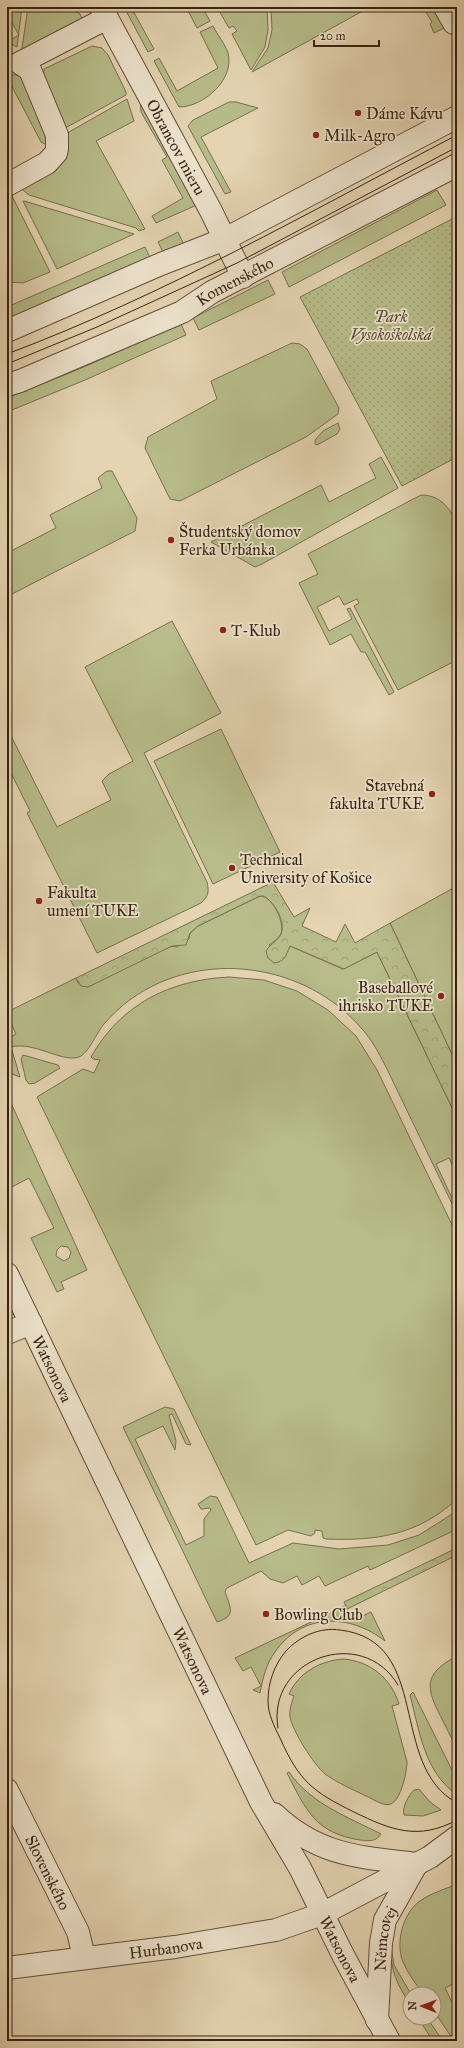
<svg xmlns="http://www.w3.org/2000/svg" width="464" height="2048" font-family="'IM FELL Great Primer',serif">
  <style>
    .grass { fill: #b7bc8a; stroke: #786f4d; fill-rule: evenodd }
    .forest { fill: url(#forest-crowns); stroke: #786f4d }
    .park { fill: url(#park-dots); stroke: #786f4d }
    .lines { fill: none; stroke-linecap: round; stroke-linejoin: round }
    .minor-casing { stroke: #634e38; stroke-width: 24 }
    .minor { stroke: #ede3cd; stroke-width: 22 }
    .tram { stroke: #382210; stroke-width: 1 }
    .poi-dot { fill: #8f2418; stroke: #ede3cd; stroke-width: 1.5 }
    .labels { text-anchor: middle; stroke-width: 3.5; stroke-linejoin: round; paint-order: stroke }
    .poi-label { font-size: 16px; fill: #382210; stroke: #ede3cd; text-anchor: start }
    .street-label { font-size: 16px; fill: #382210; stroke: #ede3cd }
    .park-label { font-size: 16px; font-style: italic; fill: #58482e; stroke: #ede3cd }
  </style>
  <defs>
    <pattern id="forest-crowns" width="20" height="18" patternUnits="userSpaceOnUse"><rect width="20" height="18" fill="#b7bc8a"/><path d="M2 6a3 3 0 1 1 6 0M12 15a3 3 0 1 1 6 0" fill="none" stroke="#9ea176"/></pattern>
    <pattern id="park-dots" width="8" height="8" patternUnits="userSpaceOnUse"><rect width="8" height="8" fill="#b7bc8a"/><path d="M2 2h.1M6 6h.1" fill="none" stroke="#9ea176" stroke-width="1.8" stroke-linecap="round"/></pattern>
  </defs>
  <rect width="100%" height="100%" fill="#e4d4b2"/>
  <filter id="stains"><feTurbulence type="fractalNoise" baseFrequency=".005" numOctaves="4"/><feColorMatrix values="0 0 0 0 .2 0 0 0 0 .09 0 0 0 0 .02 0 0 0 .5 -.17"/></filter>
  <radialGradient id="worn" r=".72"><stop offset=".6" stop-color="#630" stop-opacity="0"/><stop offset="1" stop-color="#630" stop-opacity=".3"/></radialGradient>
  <g class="grass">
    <path d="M7,7H22L17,47L7,42L19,35L7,14Z"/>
    <path d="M28,7H68L80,14L83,21L28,49L22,48Z"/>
    <path d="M124,7H131L154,49L148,52Z"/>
    <path d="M186,7H202L210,21L197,28Z"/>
    <path d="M217,7H267L268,30L265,47L251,70L232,34L237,31L233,26L229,28Z"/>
    <path d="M271,7H370L252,72L268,48L272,30Z"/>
    <path d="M428,7H435L446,27L434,33L430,24L432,22L424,9Z"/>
    <path d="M213,26C217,34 225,44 228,53C235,80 203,107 179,107L154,61L159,58L177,91L218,68L200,32Z"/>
    <path d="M92,46L102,48L108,55L126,92V95L67,127L63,128L43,79L44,69Z"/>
    <path d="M8,75H19L23,79L48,141L45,144L41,142L7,77Z"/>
    <path d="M140,97L199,204L156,223L152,216L183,198L162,160L167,157L141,112Z"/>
    <path d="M127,99L134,121L96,141L145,229L139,231L136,228L29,195L23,190L21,186L69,132Z"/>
    <path d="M229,102H236L258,108L201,137L231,192L225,194L188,126L193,120Z"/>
    <path d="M437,190L446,205L289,287L282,272Z"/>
    <path d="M10,192L50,272L23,283L7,282V193Z"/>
    <path d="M23,201H24L134,234L57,269Z"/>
    <path d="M178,232L185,247L165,256L158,242Z"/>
    <path d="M145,247L152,262L7,325V307Z"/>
    <path d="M268,280L275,294L199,330L193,318Z"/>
    <path d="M181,324L186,335L85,380L7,412V398L79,369Z"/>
    <path d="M292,343L300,344L307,349L339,408L338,414L306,437L180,501L170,499L145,448L148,437L217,399L211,381Z"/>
    <path d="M338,423L340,429L337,434L317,445L315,444V440L323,431Z"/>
    <path d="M381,457L398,488L262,564L255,567L211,542L321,485L329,502L376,478L369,464Z"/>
    <path d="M107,471H112L137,518L135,531L10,595L12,599L7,602V553L56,528L50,515L102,488L98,478Z"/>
    <path d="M421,495C440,495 449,507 457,523V660L398,690L354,606L359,603L357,599L344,605L339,596L317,607L329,631L352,619L347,609L350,608L394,692L389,695L365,652H361L351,634L330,645L299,583L318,574L308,554Z"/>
    <path d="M172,621L221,713L144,753L207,882C209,891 209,896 201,903L97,953L27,813L30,811L10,771L7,772V728L57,827L111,800L102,781L109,774L133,761L85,667Z"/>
    <path d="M221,729L280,852L213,884L154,761Z"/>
    <path d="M457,886V1065L390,923Z"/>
    <path d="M260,896C273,896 285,923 281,934C279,938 273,942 269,945L290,946L343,969L377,952L457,1118V1175L449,1158L436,1164L452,1198L457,1196V1214L385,1065C378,1052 372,1040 362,1029C306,963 202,948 131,999C121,1006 112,1015 104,1024C97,1032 88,1054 79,1057C62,1063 34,1041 11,1047L20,1077L12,1074L7,1077V1039L16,1034L7,1015V1012L76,978L78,983L172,946L177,947L189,939L190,933L198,926Z"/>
    <path d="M229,977L264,980L297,991L328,1010L356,1036L377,1070L457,1235V1499C418,1535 377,1541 326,1539L323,1538L322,1531L315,1530V1533L311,1536L288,1530L256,1545L37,1097L83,1069L94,1073L100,1060L93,1059L91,1057C121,1004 170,980 229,977Z"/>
    <path d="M23,1055L58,1065L60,1068L35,1083L29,1084L26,1080L21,1059Z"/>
    <path d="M7,1099L11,1103L87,1270L61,1282L64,1289L57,1292L31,1238L54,1228L29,1178L8,1189L7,1186ZM61,1246L68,1247L71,1252L69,1258L64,1261L56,1256L57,1250Z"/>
    <path d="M165,1407L174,1409L191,1445L186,1444L172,1414L169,1415L176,1441L175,1450L163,1426L135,1439L186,1545L204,1536V1519L211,1510L210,1508L201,1509L198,1504L210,1496L217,1497L249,1563L293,1543L339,1549L388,1545L419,1535L457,1511V1526L451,1532L370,1570L368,1566L325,1586L319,1576L302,1585L297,1576L283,1583L270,1579L261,1571L227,1588L225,1591C229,1606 238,1616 217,1622L123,1427Z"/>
    <path d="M345,1606L352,1621L371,1612L385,1641C349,1613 302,1613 275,1652C266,1664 263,1678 260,1693L253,1690L261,1686L251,1667L243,1671L235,1658Z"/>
    <path d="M457,1656V1749C451,1737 445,1725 439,1713C424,1684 427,1672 457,1656Z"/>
    <path d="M343,1659C370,1661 391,1678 399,1704L392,1706L407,1762C407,1771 401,1800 391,1804C384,1807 373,1799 366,1796C352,1789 337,1783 325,1774C314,1765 292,1730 290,1717C289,1709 292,1702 294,1696L289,1694C299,1672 320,1661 343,1659Z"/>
    <path d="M413,1692L457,1780V1795C424,1771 420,1733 410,1695Z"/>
    <path d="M289,1772C311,1804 348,1817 381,1834C376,1842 369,1841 360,1840C315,1833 306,1810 287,1773Z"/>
    <path d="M419,1789L430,1802L441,1810L423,1816L404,1815C402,1807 408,1796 414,1790Z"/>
    <path d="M457,1884V1982L445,1988L455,2008H457V2041H454L434,2011V1994H423C416,1984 408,1974 403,1962C395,1943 403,1913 420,1901C431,1893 446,1889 457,1884Z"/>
    <path d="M391,1947L394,1965L411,1994H410V2005C398,1985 390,1971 391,1947Z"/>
    <path d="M418,2018H427L443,2041H433Z"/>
  </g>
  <g class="forest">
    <path d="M273,882L294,917L310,908L302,926L336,942L345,924L355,943L390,923L457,1065V1118L377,952L344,969L290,946C286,955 285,962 274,963L268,958L266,951C270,944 278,941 281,934C286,922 275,903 264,896H260L198,926L190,933L186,945L172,946L88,987L81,986L76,978Z"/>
    <path d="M457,1548V1555L347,1609L344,1602Z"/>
  </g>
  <path class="park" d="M454,218L457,224V457L402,486L300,297Z"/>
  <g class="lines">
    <g class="minor-casing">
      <g id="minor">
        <path id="s1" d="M101,7L211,211L243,277"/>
        <path d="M445,7L454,23"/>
        <path d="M20,63L107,18"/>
        <path d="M7,185L47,163L56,153L57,149V135L30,70L20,63"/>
        <path d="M7,331L161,264L225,239L457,117"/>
        <path id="s2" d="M7,385L20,381L182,312L212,292L457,165"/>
        <path id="s3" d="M7,1274L261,1802L300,1868L343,1955L389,2041"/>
        <path d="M7,1333L31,1323"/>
        <path id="s4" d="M7,1790L78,1932L84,1957"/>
        <path d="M274,1814C319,1856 359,1857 417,1864"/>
        <path id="s5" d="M7,1968L175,1947L276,1930L322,1914L430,1857L457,1837"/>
        <path id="s6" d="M377,2020L381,1943L385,1920L416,1865"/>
      </g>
    </g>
    <use href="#minor" class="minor"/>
    <g class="tram">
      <path d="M7,354C164,295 309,212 457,135"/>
      <path d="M7,364L97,327L237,263L457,147"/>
      <path d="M278,1728C266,1659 362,1624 398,1685"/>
      <path d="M457,1803C387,1765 433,1641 340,1630C320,1627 300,1636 286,1651C274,1665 268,1683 268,1701C268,1714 274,1726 280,1738C299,1781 313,1792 354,1812C391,1830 418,1841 457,1820"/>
    </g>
  </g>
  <g class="poi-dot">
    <circle cx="358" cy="113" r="4"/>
    <circle cx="316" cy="135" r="4"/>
    <circle cx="171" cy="540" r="4"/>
    <circle cx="223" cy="630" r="4"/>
    <circle cx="432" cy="794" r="4"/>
    <circle cx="232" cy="868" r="4"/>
    <circle cx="39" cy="901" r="4"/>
    <circle cx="441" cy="996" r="4"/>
    <circle cx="266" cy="1614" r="4"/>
  </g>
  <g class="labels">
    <g class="poi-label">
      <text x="366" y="119">Dáme Kávu</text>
      <text x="324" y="141">Milk-Agro</text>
      <text x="179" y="537">Študentský domov<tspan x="179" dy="18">Ferka Urbánka</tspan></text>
      <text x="231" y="636">T-Klub</text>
      <text x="424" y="791" text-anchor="end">Stavebná<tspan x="424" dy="18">fakulta TUKE</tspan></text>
      <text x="240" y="865">Technical<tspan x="240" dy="18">University of Košice</tspan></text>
      <text x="47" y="898">Fakulta<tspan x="47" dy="18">umení TUKE</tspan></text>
      <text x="433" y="993" text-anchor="end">Baseballové<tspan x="433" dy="18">ihrisko TUKE</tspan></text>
      <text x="274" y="1620">Bowling Club</text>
    </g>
    <g class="street-label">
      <text dy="6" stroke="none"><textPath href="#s1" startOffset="159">Obrancov mieru</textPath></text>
      <text dy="6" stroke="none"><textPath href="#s2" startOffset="251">Komenského</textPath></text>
      <text dy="6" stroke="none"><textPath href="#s3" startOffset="105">Watsonova</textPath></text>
      <text dy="6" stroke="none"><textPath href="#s3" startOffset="429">Watsonova</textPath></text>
      <text dy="6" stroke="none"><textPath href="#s4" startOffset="92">Slovenského</textPath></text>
      <text dy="6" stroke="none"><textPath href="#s6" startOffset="82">Němcovej</textPath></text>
      <text dy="6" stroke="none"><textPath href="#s5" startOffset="160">Hurbanova</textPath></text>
      <text dy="6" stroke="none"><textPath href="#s3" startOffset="753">Watsonova</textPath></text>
    </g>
    <g class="park-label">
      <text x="391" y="322">Park<tspan x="391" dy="18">Vysokoškolská</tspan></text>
    </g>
  </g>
  <rect width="464" height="2048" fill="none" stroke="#e4d4b2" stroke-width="24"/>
  <rect x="8" y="8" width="448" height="2032" fill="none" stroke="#382210" stroke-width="2"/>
  <rect x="12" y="12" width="440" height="2024" fill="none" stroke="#382210"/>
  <g transform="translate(422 2006) rotate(271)"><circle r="19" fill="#ede3cd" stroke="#a59681"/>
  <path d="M0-3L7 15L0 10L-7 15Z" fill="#8f2418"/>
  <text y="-6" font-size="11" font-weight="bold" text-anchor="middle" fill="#382210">N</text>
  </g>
  <path d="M314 40v6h65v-6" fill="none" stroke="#382210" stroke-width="2"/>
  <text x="320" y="40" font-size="12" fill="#382210" stroke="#ede3cd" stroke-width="3" paint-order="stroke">20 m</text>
  <rect width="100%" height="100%" filter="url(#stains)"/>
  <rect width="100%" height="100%" fill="url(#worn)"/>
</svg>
